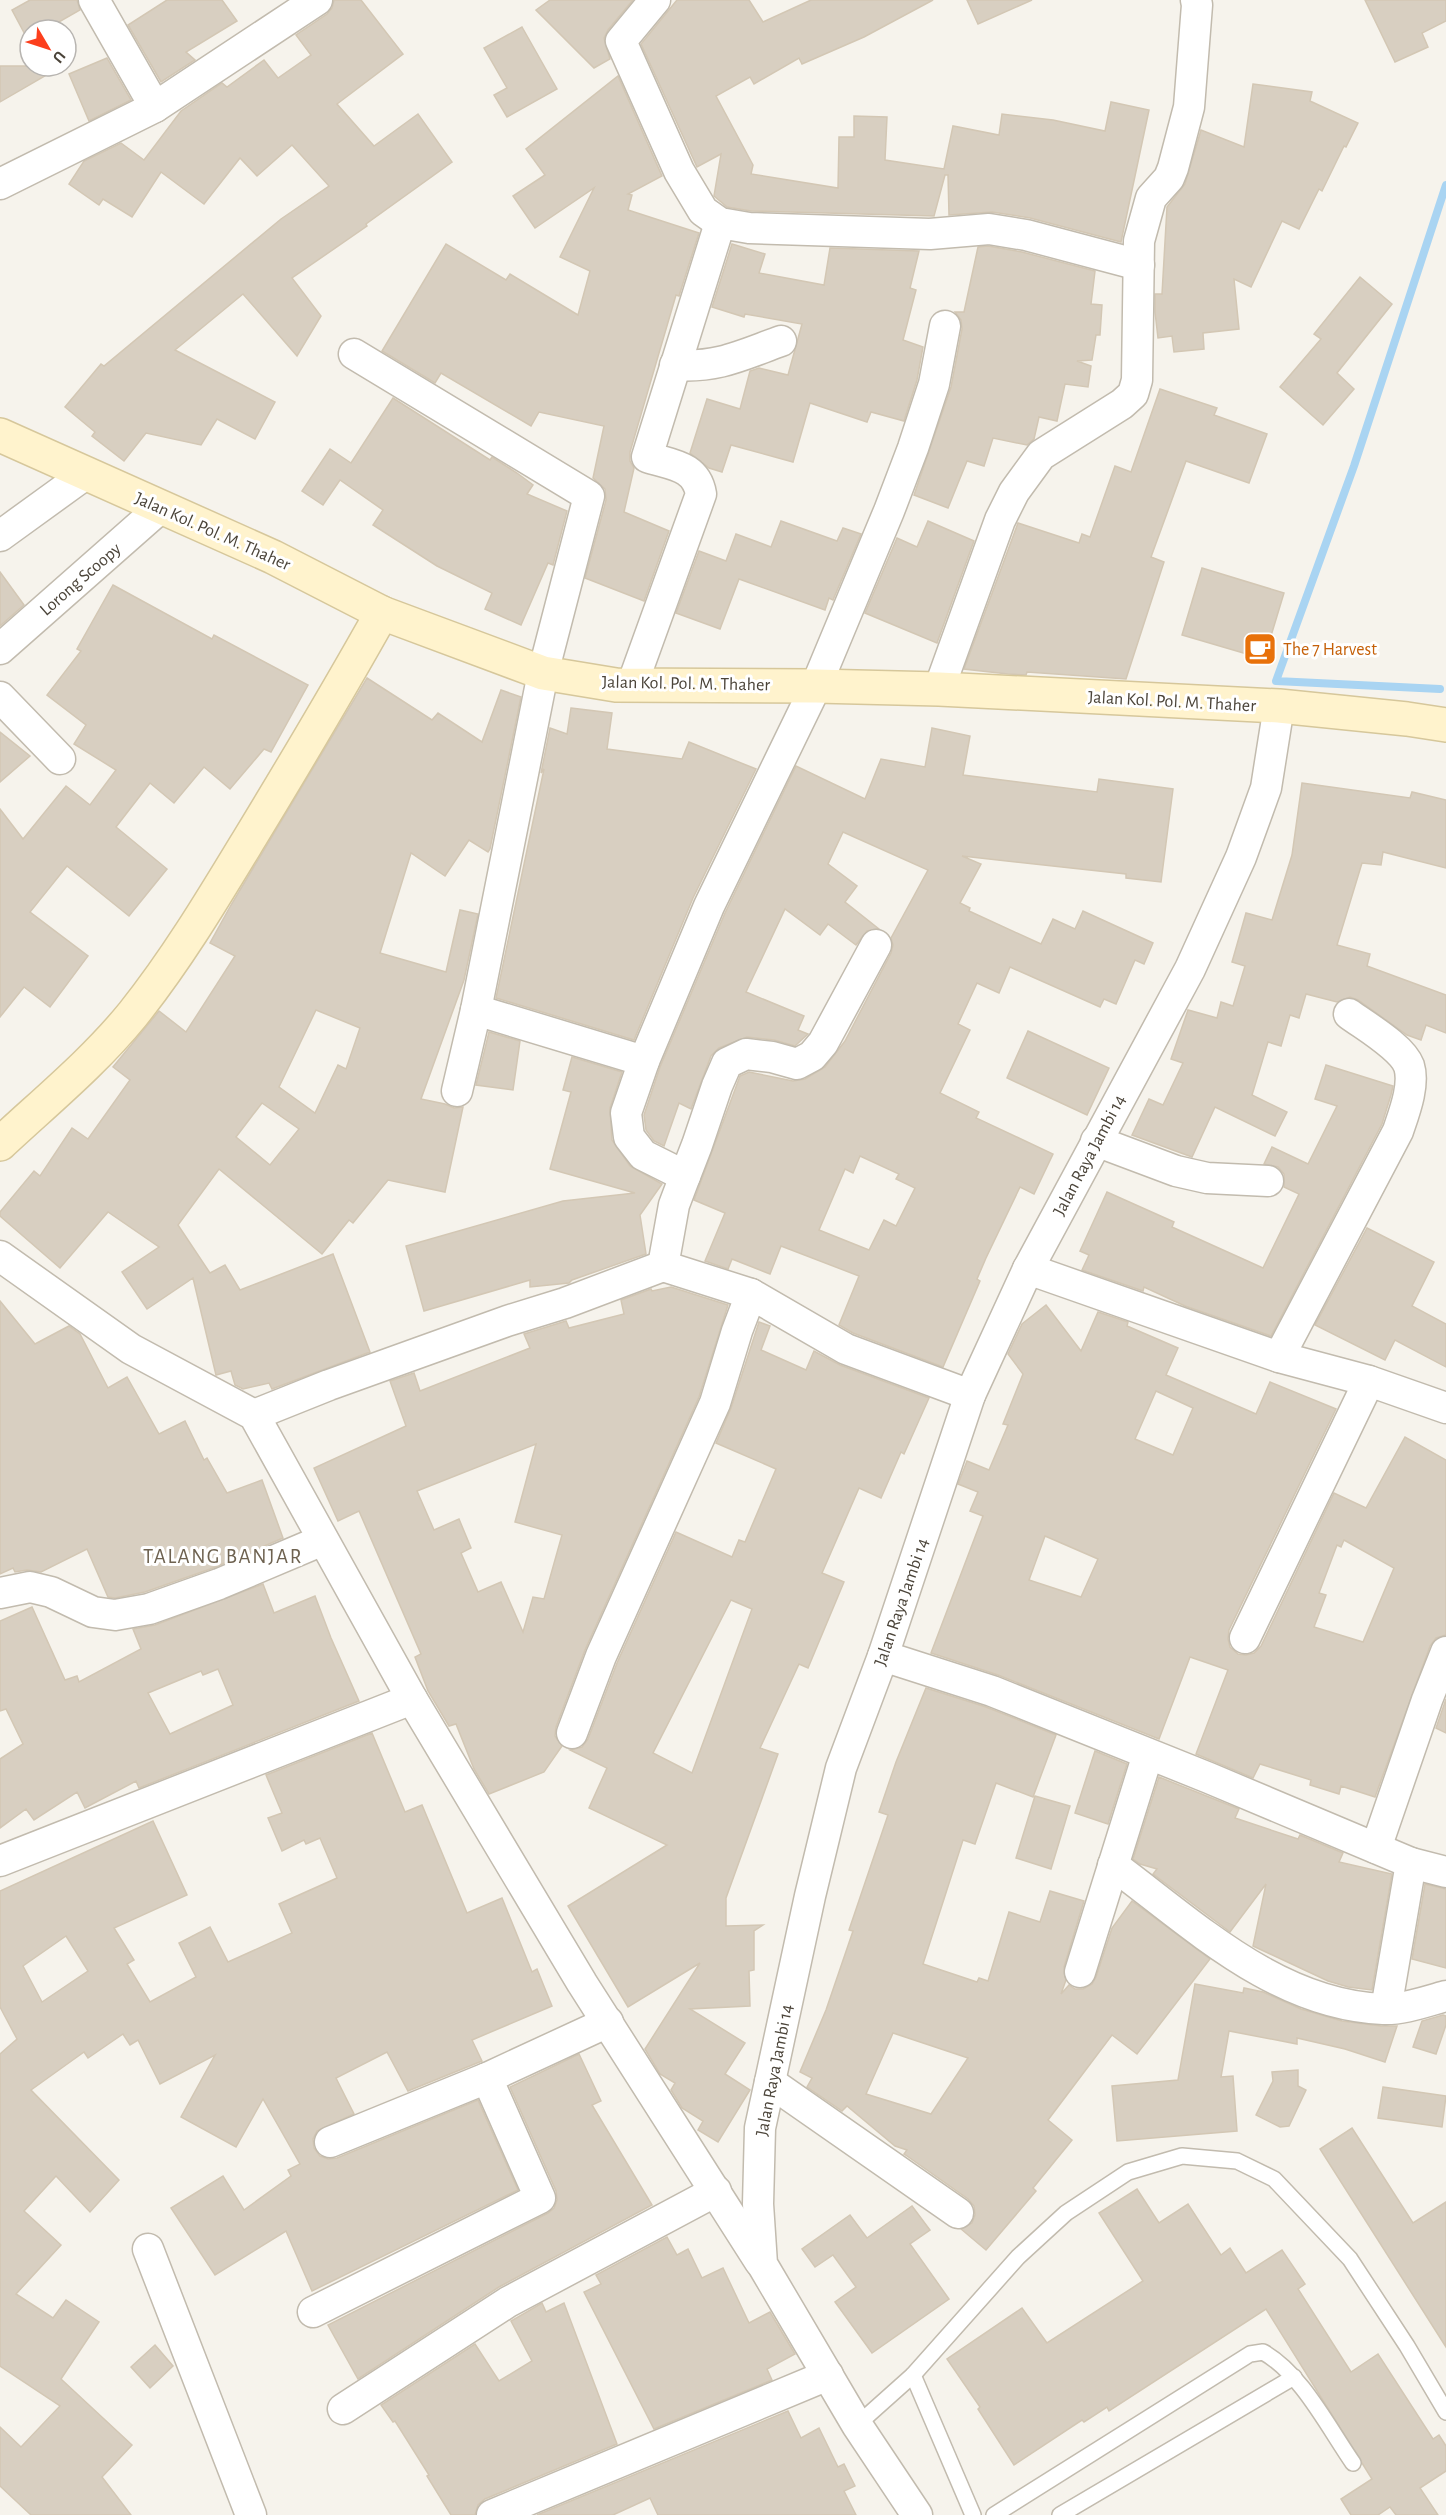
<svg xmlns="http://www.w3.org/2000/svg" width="1446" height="2515" font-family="'Alegreya Sans',sans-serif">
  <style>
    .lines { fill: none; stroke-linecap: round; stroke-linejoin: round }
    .stream { stroke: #a9d4f2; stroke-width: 8 }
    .building { fill: #d8cfc1; stroke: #d3c7b4; stroke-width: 1.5; fill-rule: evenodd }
    .lane-casing { stroke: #c2bbae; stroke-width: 18 }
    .street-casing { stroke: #c2bbae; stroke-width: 33 }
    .secondary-casing { stroke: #d6c79b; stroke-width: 36 }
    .lane { stroke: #fff; stroke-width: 15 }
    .street { stroke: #fff; stroke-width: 30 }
    .secondary { stroke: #fff3cd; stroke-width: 33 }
    .labels { text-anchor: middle; stroke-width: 6; stroke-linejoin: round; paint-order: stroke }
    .street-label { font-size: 18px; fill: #4b4439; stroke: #fff }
    .food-label { font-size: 18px; fill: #c56008; stroke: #fff; text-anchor: start }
    .quarter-label { font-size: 21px; letter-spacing: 1.5px; fill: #6e6250; stroke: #fff }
  </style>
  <rect width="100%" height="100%" fill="#f6f3ec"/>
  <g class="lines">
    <path class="stream" d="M1440,689L1276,681L1354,466L1446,185"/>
  </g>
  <g class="building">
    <path d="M30,0H77L80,10L45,30H30L28,40L12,10Z"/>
    <path d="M167,0H222L237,21L186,52L195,60L161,82L128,25Z"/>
    <path d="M334,0H361L403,54L337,104L374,146L418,114L452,162L366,224L367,226L292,278L321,316L297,356L243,294L175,350L275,402L255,439L217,419L201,445L146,433L124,461L92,436L95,432L65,407L101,364L104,366L281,219L329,186L292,145L257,176L240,158L204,204L161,172L132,217L103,199L99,205L69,184L84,161L121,143L144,160L181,111L222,83L227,87L264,60L278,78L311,55L296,35L327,14L332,8Z"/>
    <path d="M550,0H633L608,30L604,38L610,59L594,68L536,10Z"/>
    <path d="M677,0H749L763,22L811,0H933L864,37L802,64L799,58L754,84L750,77L716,96L753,165L751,174L838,188L839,137H854V116L887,117L885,160L944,169L953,126L999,135L1002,114L1053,120L1105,131L1111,102L1149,110L1121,242L1030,218L992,212L949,215L948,175H945L934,216L751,211L727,207L714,196L721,154L697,167L641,44Z"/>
    <path d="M967,0H1032L978,24Z"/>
    <path d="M1365,0H1446V21L1422,33L1428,47L1395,62Z"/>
    <path d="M522,27L557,89L507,117L494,95L507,88L484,48Z"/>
    <path d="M107,58L131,100L89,121L69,74Z"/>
    <path d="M0,66H62L0,102Z"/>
    <path d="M618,76L662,176L628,194L632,195L628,210L699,233L679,296L676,295L630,452V461L634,468L624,512L669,531L644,601L585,578L606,500L605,489L593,478L604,426L539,412L531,426L441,373L435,383L382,351L446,244L506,280L510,274L578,315L590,271L560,257L594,188L535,228L513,196L545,175L526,149Z"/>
    <path d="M1253,84L1312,92L1310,101L1358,123L1346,147L1344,146L1322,191L1319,189L1299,229L1282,221L1251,287L1234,279L1239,329L1203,333L1204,349L1174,352L1172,336L1158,338L1155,312V294H1162L1167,207L1185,184L1201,130L1244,147Z"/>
    <path d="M732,244L765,254L759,273L824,285L830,248L919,251L910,288L916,290L903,340L923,347L917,380L904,421L871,412L867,422L810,403L793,462L731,445L722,472L709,468L690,453L707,399L740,409L750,371L759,368L788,375L802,324L745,314L744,317L712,307Z"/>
    <path d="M988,246L1022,252L1095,271L1091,304L1102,305L1100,335H1096L1092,360L1077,361L1091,366L1088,387L1065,384L1057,421L1039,417L1034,439L1027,445L993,438L984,466L967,461L948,508L914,495L951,387L962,329L961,320L955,312H964L978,247Z"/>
    <path d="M1360,277L1392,304L1337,373L1354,389L1323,425L1280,387L1321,339L1314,334Z"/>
    <path d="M1160,389L1217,408L1214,415L1267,434L1249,483L1186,461L1151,557L1164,562L1126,679L1027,672L1026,675L1008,674L964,669L1018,523L1079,543L1082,534L1090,537L1115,466L1131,472Z"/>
    <path d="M393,398L490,460L492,457L517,473L533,485L527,494L567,511L553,565L548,563L521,625L485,609L492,593L437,566L373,525L383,510L340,480L323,505L302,491L330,449L351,463Z"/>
    <path d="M781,521L837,541L843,528L861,534L833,600L829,598L825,610L739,579L720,629L676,613L699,551L726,561L736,534L771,547Z"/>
    <path d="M928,521L974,541L937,643L865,613L897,538L917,547Z"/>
    <path d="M1202,568L1284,593L1264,659L1182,635Z"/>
    <path d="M0,572L24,605L0,626Z"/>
    <path d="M113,585L212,639L214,635L308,685L271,752L264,749L230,789L204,767L174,803L150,783L116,827L167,869L129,916L67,866L30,912L88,956L50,1007L24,987L0,1017V809L23,839L66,786L90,805L116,770L74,744L86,725L47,695L81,651L77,649Z"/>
    <path d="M367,678L432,720L438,713L482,742L501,690L521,697L490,849L488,852L469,840L445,876L411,853L380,953L446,972L460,910L478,914L464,980L421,1099L445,1104L454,1108L463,1107L445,1192L388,1180L353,1223L349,1220L322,1254L219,1169L178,1225L210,1273L225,1265L240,1290L333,1254L370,1352L272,1389L269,1383L243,1389L235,1385L231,1371L216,1375L193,1278L147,1309L122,1272L159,1247L108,1212L60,1268L0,1216V1212L34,1171L40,1176L72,1128L88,1139L130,1080L113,1067L159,1011L186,1032L235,956L210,943L231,905ZM316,1010L360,1028L346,1069L338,1065L315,1113L279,1087ZM262,1103L299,1129L270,1165L236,1137Z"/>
    <path d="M571,708L612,713L607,749L682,759L689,742L756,769L693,898L634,1040L496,998L544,769L541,773L550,728L567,734Z"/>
    <path d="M932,728L970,736L963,775L1097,792L1099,779L1173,789L1161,882L1126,878V874L962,856L981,864L960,903L970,908L969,911L1041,944L1053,919L1075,929L1083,911L1153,943L1144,964L1135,960L1116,1004L1104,999L1100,1007L1010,967L999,993L977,983L958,1024L970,1030L940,1093L979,1112L976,1118L1053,1154L1034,1194L1020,1187L986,1258L977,1279L980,1281L943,1367L853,1333L839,1325L859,1276L781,1246L770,1274L732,1259L728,1269L705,1261L725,1213L694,1200L740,1076L749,1072L793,1081L805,1079L825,1067L845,1041L891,953L893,945L891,938L928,870L843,832L828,864L857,886L845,902L879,929L867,931L856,945L828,924L820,935L785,909L746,992L804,1016L798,1030L808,1034L795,1046L774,1040L747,1037L719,1048L711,1056L691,1109L679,1103L664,1146L654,1141L646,1130L644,1115L660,1067L725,913L796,766L865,799L881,759L925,767ZM860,1156L899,1174L896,1179L915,1188L896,1226L884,1220L869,1250L819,1230L845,1169L853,1173Z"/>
    <path d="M0,732L30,756L0,782Z"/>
    <path d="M1302,783L1410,798L1412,792L1446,800V868L1383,852L1381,865L1362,863L1337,945L1370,954L1367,966L1446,995V1033L1426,1025L1421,1040L1407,1035L1358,1000L1350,997L1337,1002L1306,994L1299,1018L1290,1015L1281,1046L1268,1042L1252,1095L1287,1112L1275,1136L1215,1107L1192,1157L1132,1135L1149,1099L1163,1105L1183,1063L1171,1059L1188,1010L1217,1018L1221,1002L1233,1006L1245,966L1232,962L1246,913L1272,920L1292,855Z"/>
    <path d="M1028,1031L1109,1068L1087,1115L1007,1078Z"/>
    <path d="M489,1032L520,1041L513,1090L476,1085Z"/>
    <path d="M572,1057L622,1072L610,1108L612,1140L630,1166L662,1184L640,1215L646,1254L572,1280L569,1283L530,1287V1280L424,1311L406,1246L563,1201L635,1193L550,1169L571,1092L563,1090Z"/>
    <path d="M1326,1065L1393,1086L1391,1095L1382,1124L1271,1336L1185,1306L1144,1287L1143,1291L1082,1270L1089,1255L1080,1251L1107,1192L1174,1222L1172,1227L1263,1268L1299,1194L1284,1187V1174L1278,1167L1264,1164L1272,1147L1308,1164L1337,1106L1315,1099Z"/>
    <path d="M1367,1228L1434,1262L1412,1306L1446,1324V1367L1395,1340L1385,1360L1315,1325Z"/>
    <path d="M671,1287L728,1305L699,1397L585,1650L556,1727L555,1736L562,1746L544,1772L489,1794L474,1769L456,1724L449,1726L428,1691L415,1657L421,1654L359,1511L338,1521L314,1468L406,1426L390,1381L414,1373L420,1391L530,1348L524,1334L566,1321L569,1328L624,1314L621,1300L651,1289L652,1291ZM536,1444L515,1522L562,1535L544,1599L533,1597L523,1632L501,1582L478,1592L461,1553L471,1548L459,1519L434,1530L417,1491Z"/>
    <path d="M0,1301L35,1344L69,1326L80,1334L108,1388L127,1377L159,1434L185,1421L204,1460L207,1458L227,1493L262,1480L283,1538L213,1568L145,1592L115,1598L108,1597L87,1549L41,1572L27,1570L15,1572L13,1568L0,1574Z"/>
    <path d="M1046,1305L1081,1351L1098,1312L1128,1322L1127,1326L1178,1348L1166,1375L1256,1414L1270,1382L1336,1409L1229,1630L1228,1639L1230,1647L1238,1654L1246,1655L1254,1653L1261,1646L1334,1493L1366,1508L1405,1437L1446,1460V1635L1436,1638L1430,1646L1375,1797L1341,1786L1339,1794L1310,1785L1311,1780L1260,1764L1253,1778L1196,1754L1228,1670L1190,1657L1159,1739L998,1675L931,1653L983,1516L970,1511L978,1492L958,1484L967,1461L989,1470L1008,1425L1003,1424L1023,1374L1008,1354L1022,1324ZM1156,1391L1193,1408L1173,1455L1135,1439ZM1045,1536L1098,1559L1081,1597L1029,1580ZM1344,1540L1394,1568L1363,1642L1314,1627L1326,1595L1319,1593L1337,1545L1341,1547Z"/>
    <path d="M759,1322L770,1326L761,1350L806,1370L814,1351L840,1365L929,1398L904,1454L901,1452L881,1498L859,1488L822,1573L844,1582L808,1668L799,1664L760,1748L778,1754L726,1898V1926L763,1925L754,1931V1970L749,1971L750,2006L690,2009L745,2043L725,2074L750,2090L718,2142L698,2130L703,2121L682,2108L671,2090L675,2083L660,2074L645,2049L700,1963L628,2007L568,1906L667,1845L589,1808L607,1768L570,1750L582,1747L588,1739L617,1663L676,1532L732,1557L739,1540L745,1542L776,1469L716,1443L731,1408ZM731,1600L752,1609L692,1773L653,1753Z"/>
    <path d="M263,1584L274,1613L315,1596L331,1638L359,1701L139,1788L136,1781L85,1808L77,1792L34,1820L26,1809L0,1828V1759L23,1744L6,1709L0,1711V1621L32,1607L65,1680L77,1676L79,1682L141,1649L133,1629L155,1625ZM218,1669L233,1705L170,1734L148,1693L201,1671L203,1675Z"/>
    <path d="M926,1688L986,1707L1056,1735L1033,1797L996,1783L975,1844L963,1840L923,1964L977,1982L979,1978L988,1981L1009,1912L1040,1922L1050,1891L1084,1901L1064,1967L1066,1980L1061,1994L1069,1985L1075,1989H1083L1092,1984L1096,1977L1112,1928L1132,1901L1210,1959L1137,2054L1112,2035L1048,2120L1072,2140L1033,2188L1036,2191L986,2250L961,2229L972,2223L975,2215L974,2206L968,2199L907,2156L904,2154L907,2150L895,2146L847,2106L842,2111L807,2087L812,2078L800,2072L826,2010L853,1931L849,1930L888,1815L879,1812L896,1762ZM893,2033L968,2058L931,2114L866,2094Z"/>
    <path d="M1446,1699V1733L1436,1728Z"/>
    <path d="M372,1733L405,1812L422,1805L467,1913L502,1898L532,1972L537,1969L552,2006L472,2040L482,2061L408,2091L387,2052L336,2078L354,2114L317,2131L313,2139L314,2148L320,2156L328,2159L337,2158L478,2100L518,2190L312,2291L286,2231L215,2275L171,2208L223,2176L244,2210L291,2176L288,2170L300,2164L263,2099L236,2147L181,2117L215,2055L160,2084L138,2040L130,2045L123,2034L88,2058L84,2052L31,2090L119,2180L90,2212L56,2176L24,2211L61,2245L16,2294L53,2318L66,2300L99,2322L61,2379L132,2445L102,2477L131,2515H31L0,2486V2427L21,2447L60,2406L0,2366V2054L17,2039L0,2007V1891L153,1821L187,1895L114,1928L134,1960L127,1964L150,2002L196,1977L179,1943L210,1927L228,1962L292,1933L279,1904L337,1878L320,1838L306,1844L304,1840L282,1851L268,1818L282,1813L266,1775ZM66,1936L88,1971L42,2002L23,1966Z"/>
    <path d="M1095,1751L1127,1764L1108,1824L1075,1813Z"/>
    <path d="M1159,1777L1239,1809L1235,1818L1298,1839L1300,1835L1343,1853L1339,1862L1392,1874L1372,1990L1348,1987L1328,1981L1253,1946L1266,1884L1230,1932L1153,1874L1157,1869L1140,1864L1133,1859Z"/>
    <path d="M1035,1796L1070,1806L1051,1869L1016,1858Z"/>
    <path d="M1425,1884L1446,1889V1968L1412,1959Z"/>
    <path d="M1195,1984L1243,1993L1244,1988L1263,1992L1301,2009L1342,2021L1381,2026H1397L1385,2062L1345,2049L1297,2038V2044L1229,2031L1221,2077L1233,2076L1237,2131L1117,2141L1112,2086L1178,2080Z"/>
    <path d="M1443,2015L1446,2016V2025L1436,2054L1413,2047L1422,2021Z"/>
    <path d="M579,2054L601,2101L592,2105L652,2205L499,2287L358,2379L328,2325L548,2213L554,2208L557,2200L556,2191L510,2087Z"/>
    <path d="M1298,2070V2086L1306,2090L1289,2126L1280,2127L1256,2115L1273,2081L1272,2072Z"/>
    <path d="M1383,2087L1446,2096L1442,2127L1378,2118Z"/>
    <path d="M1352,2128L1413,2223L1446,2202V2347L1320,2149Z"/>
    <path d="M1137,2189L1159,2223L1188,2204L1221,2255L1230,2248L1246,2273L1282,2250L1305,2284L1298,2289L1351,2372L1378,2354L1433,2439L1439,2435L1446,2446V2471L1420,2488L1438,2515H1396L1390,2507L1378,2515H1351L1341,2499L1372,2479L1266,2309L1109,2411L1107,2407L1084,2422L1082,2420L1014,2465L978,2409L980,2407L947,2359L1022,2308L1047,2343L1143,2281L1099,2213Z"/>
    <path d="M912,2206L930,2230L910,2244L949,2299L872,2353L835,2302L856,2287L833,2255L815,2267L802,2249L850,2215L867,2238Z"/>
    <path d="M667,2237L677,2255L688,2249L702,2278L723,2268L749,2323L770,2312L795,2354L767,2369L772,2380L654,2429L584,2292L601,2284L596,2275Z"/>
    <path d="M542,2303L546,2312L564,2303L617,2444L485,2499L478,2505L475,2515H451L427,2476L429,2475L395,2421L393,2422L381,2405L475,2344L499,2381L532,2361L511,2321Z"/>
    <path d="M155,2345L173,2366L150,2388L131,2367Z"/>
    <path d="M788,2411L801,2438L819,2428L838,2467L844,2464L855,2486L844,2491L856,2515H658L650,2498L613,2515H537Z"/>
  </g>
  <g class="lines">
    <g class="lane-casing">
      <g id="lane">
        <path d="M913,2375L973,2515"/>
        <path d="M857,2425L913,2375L1018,2257L1066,2213L1128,2172L1182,2156L1237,2161L1274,2179L1350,2259L1407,2346L1446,2412"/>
        <path d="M994,2515L1250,2354L1263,2352C1301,2373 1328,2427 1353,2463"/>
        <path d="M1060,2515L1294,2377"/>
      </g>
    </g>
    <g class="street-casing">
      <g id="street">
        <path d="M94,0L155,107"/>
        <path d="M655,0L621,41L679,171L703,211L720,223L749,228L930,234L989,229L1026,235L1139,265"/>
        <path d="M0,184L155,107L317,0"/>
        <path d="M354,354L589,496L543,673L476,1010L457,1091"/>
        <path d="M675,365C718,368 742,355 781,341"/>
        <path d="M0,536L87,473"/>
        <path d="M0,649L160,508"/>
        <path d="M632,685L701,494C696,465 671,465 647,457L720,223"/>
        <path d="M939,689L1000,520L1014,492L1041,455L1122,404L1133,394L1137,380L1139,241L1151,198L1169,178L1173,168L1189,107L1197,5L1196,0"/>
        <path d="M0,697L60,759"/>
        <path d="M476,1010L644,1061"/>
        <path d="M1096,1141L1176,1171L1207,1178L1268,1181"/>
        <path d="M685,1176L697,1145L717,1086L727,1063L746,1054L772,1057L797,1064L812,1056L823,1043L876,945"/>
        <path d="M0,1256L131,1349L254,1415L412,1699L582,1983L760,2262"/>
        <path d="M663,1266L674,1205L685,1176L643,1155L629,1137L626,1113L644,1061L709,906L816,686L889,511L913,448L934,384L945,326"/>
        <path d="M1028,1269L1279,1357L1369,1381L1446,1408"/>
        <path d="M1279,1357L1398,1131C1404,1113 1415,1085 1409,1066C1402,1047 1365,1026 1349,1014"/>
        <path d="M254,1415L329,1385L507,1321L565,1303L663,1266L751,1294L846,1349L970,1395"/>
        <path d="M0,1593L30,1587L51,1592L93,1612L115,1615L149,1609L219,1584L323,1540"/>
        <path d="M1245,1638L1369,1381"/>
        <path d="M883,1656L992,1691L1209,1778L1411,1863L1446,1872"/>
        <path d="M572,1733L601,1656L715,1403L737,1331L751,1294"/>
        <path d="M1376,1848L1427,1700L1446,1652"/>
        <path d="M0,1861L412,1699"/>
        <path d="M1113,1865C1194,1925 1277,2005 1383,2009C1403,2010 1427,2001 1446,1996"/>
        <path d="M1080,1972L1148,1754"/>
        <path d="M1386,2009L1411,1863"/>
        <path d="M770,2082L958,2213"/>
        <path d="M330,2142L487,2078L608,2022"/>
        <path d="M148,2249L251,2515"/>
        <path d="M313,2312L540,2198L487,2078"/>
        <path d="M343,2409L508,2302L716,2191"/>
        <path d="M492,2515L828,2375"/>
        <path d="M917,2515L857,2425L762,2264L758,2204L760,2128L810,1896L841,1768L883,1656L970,1395L1028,1269L1190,969L1241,857L1266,788L1279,706"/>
      </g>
    </g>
    <g class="secondary-casing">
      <g id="secondary">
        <path d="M0,435L273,557L382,613L543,673L616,685L816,686L939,689L1279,706L1407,719L1446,725"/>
        <path d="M0,1144C45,1102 94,1062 133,1014C177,959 214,897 251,836C296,762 340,688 382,613"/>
      </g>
    </g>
    <use href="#lane" class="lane"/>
    <use href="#street" class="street"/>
    <use href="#secondary" class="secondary"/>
  </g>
  <defs>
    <g id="cafe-square" transform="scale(1.725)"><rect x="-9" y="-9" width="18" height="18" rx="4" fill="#e8710a" stroke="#fff"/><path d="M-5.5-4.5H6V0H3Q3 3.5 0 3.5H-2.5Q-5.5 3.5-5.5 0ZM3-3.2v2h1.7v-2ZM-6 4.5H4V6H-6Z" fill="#fff"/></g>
  </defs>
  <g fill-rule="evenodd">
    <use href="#cafe-square" x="1260" y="649"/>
  </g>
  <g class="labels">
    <g class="street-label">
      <text transform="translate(213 531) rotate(24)" y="6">Jalan Kol. Pol. M. Thaher</text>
      <text transform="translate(80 579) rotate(-41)" y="6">Lorong Scoopy</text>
      <text transform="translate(686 683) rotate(1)" y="6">Jalan Kol. Pol. M. Thaher</text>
      <text transform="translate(1172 701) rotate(3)" y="6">Jalan Kol. Pol. M. Thaher</text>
      <text transform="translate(1089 1155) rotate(-62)" y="6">Jalan Raya Jambi 14</text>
      <text transform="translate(901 1602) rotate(-71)" y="6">Jalan Raya Jambi 14</text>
      <text transform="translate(774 2070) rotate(-79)" y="6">Jalan Raya Jambi 14</text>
    </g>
    <g class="food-label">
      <text x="1283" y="655">The 7 Harvest</text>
    </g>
    <g class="quarter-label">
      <text x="223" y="1563">TALANG BANJAR</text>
    </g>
  </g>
  <g transform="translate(48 48) rotate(129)"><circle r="28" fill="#ffffff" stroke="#b7b4b0" stroke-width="1.5"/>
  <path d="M0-4.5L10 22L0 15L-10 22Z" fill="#fc3f1d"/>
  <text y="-9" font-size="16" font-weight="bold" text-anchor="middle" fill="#4b4439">U</text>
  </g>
</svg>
